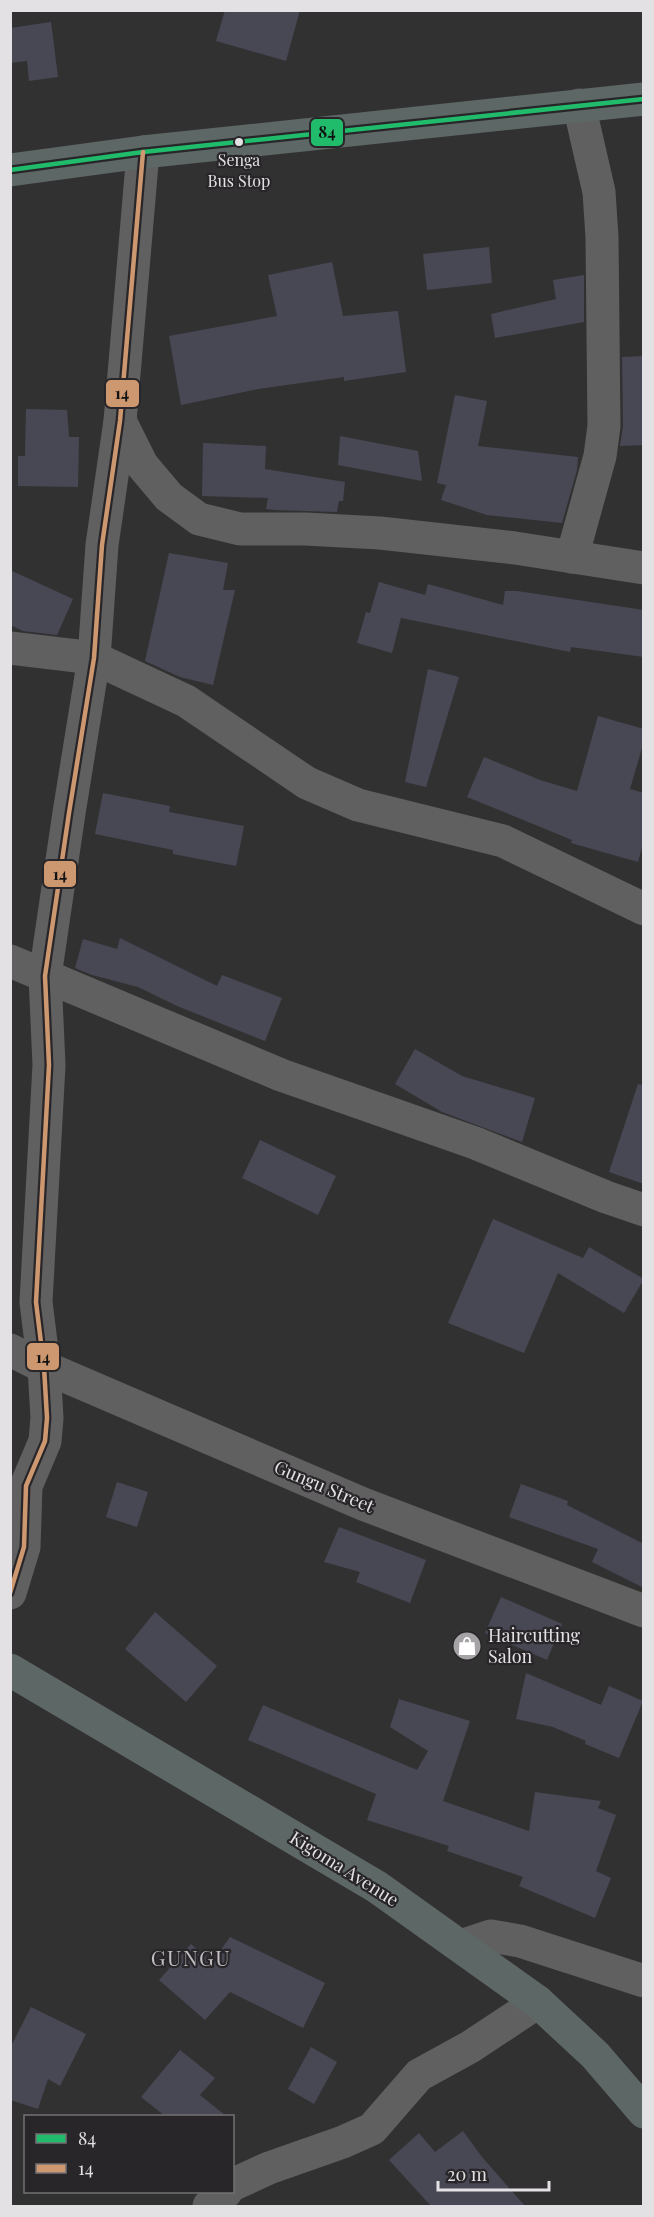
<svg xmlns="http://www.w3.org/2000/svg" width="654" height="2217" font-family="'Playfair Display',serif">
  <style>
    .building { fill: #484754 }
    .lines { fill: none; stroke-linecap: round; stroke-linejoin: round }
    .minor { stroke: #616061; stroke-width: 33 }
    .major { stroke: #5d6765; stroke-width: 33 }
    .bus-1-casing { stroke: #282629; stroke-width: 9 }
    .bus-2-casing { stroke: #282629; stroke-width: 9 }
    .bus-1 { stroke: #20bc6c; stroke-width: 4.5 }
    .bus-2 { stroke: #cd976f; stroke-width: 4.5 }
    .bus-dot { fill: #e3e1e3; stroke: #282629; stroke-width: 2 }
    .labels { text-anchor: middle; stroke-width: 4.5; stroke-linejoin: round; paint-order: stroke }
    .bus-label { font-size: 16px; fill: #e3e1e3; stroke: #282629 }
    .street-label { font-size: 18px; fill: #e3e1e3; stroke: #282629 }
    .poi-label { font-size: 18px; fill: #e3e1e3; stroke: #282629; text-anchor: start }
    .quarter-label { font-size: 21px; letter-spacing: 1.5px; fill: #c1bfc2; stroke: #282629 }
    .line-badge { stroke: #282629; stroke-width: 2 }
    .pale-badge-label { font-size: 16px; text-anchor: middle; font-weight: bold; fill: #111 }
  </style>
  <rect width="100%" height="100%" fill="#323132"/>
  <g class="building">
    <path d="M225,10H300L286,61L216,41Z"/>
    <path d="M51,22L58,77L29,81L27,61L10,63V28Z"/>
    <path d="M489,247L492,283L427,290L423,254Z"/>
    <path d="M332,262L343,316L398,311L406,372L344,381V377L258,389L181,405L169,336L277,316L268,275Z"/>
    <path d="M584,275V322L495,338L491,314L556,299L553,280Z"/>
    <path d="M644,356V445L620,446L623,426L622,357Z"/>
    <path d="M455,395L487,401L478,446L578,457L577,470L562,523L487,515L441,500L446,485L437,483Z"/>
    <path d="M26,409L67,410L69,437H79L78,487L18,486V456H25Z"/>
    <path d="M340,436L418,451L422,481L338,465Z"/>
    <path d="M203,443L266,446L265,469L345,482L343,501H339L337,512L275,510L266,509L268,498L202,496Z"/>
    <path d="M169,553L228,563L223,590H235L213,685L180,677L145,661Z"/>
    <path d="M10,570L73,599L57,635L23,631L10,625Z"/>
    <path d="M379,582L425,595L428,584L503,605L505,591H517L644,610V657L571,647L570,652L401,618L392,653L357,643L366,612L370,613Z"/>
    <path d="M428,669L459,677L426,787L405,782Z"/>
    <path d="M598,716L644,729V741L630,789L644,793V840L638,862L571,843L572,840L467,797L484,757L540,780L577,791Z"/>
    <path d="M103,793L170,806L169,812L244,826L236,866L173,854V850L95,834Z"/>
    <path d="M120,938L217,986L222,975L282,998L265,1041L177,1006L138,987L92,975L75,968L83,939L117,949Z"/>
    <path d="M415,1049L462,1076L535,1098L522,1142L442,1112L395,1084Z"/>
    <path d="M638,1084L644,1085V1184L609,1172Z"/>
    <path d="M260,1140L336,1176L318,1215L242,1178Z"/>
    <path d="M493,1219L583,1258L589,1247L644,1279L624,1313L558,1273L524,1353L448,1323Z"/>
    <path d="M117,1482L148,1492L137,1527L106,1517Z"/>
    <path d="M521,1484L568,1501L567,1505L644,1544V1588L592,1562L598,1549L509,1517Z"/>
    <path d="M339,1527L426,1560L410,1603L356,1582L360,1572L324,1562Z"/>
    <path d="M501,1597L562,1624L547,1660L485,1633Z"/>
    <path d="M155,1612L217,1666L186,1702L125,1649Z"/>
    <path d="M526,1673L601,1705L609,1686L643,1701L619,1758L585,1744L586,1741L553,1727L516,1719Z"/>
    <path d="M399,1699L470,1721L443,1801L529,1831L535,1792L601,1801L598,1808L616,1815L596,1871L611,1878L595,1918L519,1886L523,1877L447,1851L449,1846L367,1820L376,1794L248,1740L263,1705L417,1770L428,1751L390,1727Z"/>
    <path d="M230,1937L325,1983L303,2028L230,1992L205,2020L159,1980L191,1944L212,1962Z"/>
    <path d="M31,2007L86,2034L60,2086L48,2079L38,2109L10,2100V2048Z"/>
    <path d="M311,2047L337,2062L314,2104L288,2089Z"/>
    <path d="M180,2050L215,2078L200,2095L226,2116H165L141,2097Z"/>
    <path d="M463,2131L482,2157L525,2206H431L389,2160L419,2133L435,2152Z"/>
  </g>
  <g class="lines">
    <g class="minor">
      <path d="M120,421L142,465L169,497L199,519L240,529H305L380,533L515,548L644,568"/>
      <path d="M572,557L600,456L604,426L602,237L599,192L579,105"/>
      <path d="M10,648L94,658L186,701L307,783L358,805L503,841L644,909"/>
      <path d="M10,961L281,1075L475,1143L606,1197L644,1210"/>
      <path d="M10,1350L44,1367L363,1504L644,1611"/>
      <path d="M10,1593L24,1547L26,1486L45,1441L47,1418L44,1367L36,1302L49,1065L45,976L69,813L94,658L102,545L120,421L143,152"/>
      <path d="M461,1946L491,1936L520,1941L644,1981"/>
      <path d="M232,2185L269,2168L343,2142L372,2129L419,2075L470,2047L538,2002"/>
      <path d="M209,2206L226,2192"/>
    </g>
    <g class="major">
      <path d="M10,170L143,152L644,99"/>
      <path d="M10,1670L377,1887L538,2002L595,2055L644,2112"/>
    </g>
    <g class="bus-1-casing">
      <path id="bus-1" d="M10,170L143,152L644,99"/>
    </g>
    <g class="bus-2-casing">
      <path id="bus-2" d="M10,1593L24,1547L26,1486L45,1441L47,1418L44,1367L36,1302L49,1065L45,976L69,813L94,658L102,545L120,421L143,152"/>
    </g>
    <use href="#bus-1" class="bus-1"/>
    <use href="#bus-2" class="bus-2"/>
  </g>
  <defs>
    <g id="shop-disc" transform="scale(1.5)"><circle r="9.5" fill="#a5a3a5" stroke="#282629"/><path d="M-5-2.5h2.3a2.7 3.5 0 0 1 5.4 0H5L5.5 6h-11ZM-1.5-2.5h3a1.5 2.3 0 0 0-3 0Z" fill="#fff"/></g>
  </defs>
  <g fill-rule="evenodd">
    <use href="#shop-disc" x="467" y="1646"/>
  </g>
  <circle class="bus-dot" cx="239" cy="142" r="5"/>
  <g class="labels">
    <g class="bus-label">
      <text x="239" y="166">Senga<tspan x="239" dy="21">Bus Stop</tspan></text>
    </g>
    <g class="street-label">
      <text transform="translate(324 1487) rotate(23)" y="6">Gungu Street</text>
      <text transform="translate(344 1869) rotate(32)" y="6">Kigoma Avenue</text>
    </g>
    <g class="poi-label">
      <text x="488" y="1642">Haircutting<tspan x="488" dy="21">Salon</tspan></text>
    </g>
    <g class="quarter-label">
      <text x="191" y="1966">GUNGU</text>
    </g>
  </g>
  <g class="line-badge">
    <rect x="310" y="118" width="34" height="29" rx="6" fill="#20bc6c"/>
    <rect x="105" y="379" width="35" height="29" rx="6" fill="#cd976f"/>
    <rect x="43" y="860" width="34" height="28" rx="6" fill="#cd976f"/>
    <rect x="26" y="1342" width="34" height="29" rx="6" fill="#cd976f"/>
  </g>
  <g class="pale-badge-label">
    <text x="327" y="138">84</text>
    <text x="122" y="399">14</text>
    <text x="60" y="880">14</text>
    <text x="43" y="1363">14</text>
  </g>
  <rect width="654" height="2217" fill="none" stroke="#e3e1e3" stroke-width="24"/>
  <rect x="24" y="2115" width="210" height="78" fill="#282629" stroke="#737173" stroke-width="1.5"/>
  <rect x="36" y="2134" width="30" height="9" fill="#20bc6c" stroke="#737173" stroke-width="1.5"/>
  <text x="78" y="2145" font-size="18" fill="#e3e1e3">84</text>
  <rect x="36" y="2164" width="30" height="9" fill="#cd976f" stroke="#737173" stroke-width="1.5"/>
  <text x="78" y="2175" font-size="18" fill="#e3e1e3">14</text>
  <path d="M438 2181v9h111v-9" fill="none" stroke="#e3e1e3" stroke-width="3"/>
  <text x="447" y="2181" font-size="18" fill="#e3e1e3" stroke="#282629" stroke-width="4.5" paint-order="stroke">20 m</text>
</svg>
